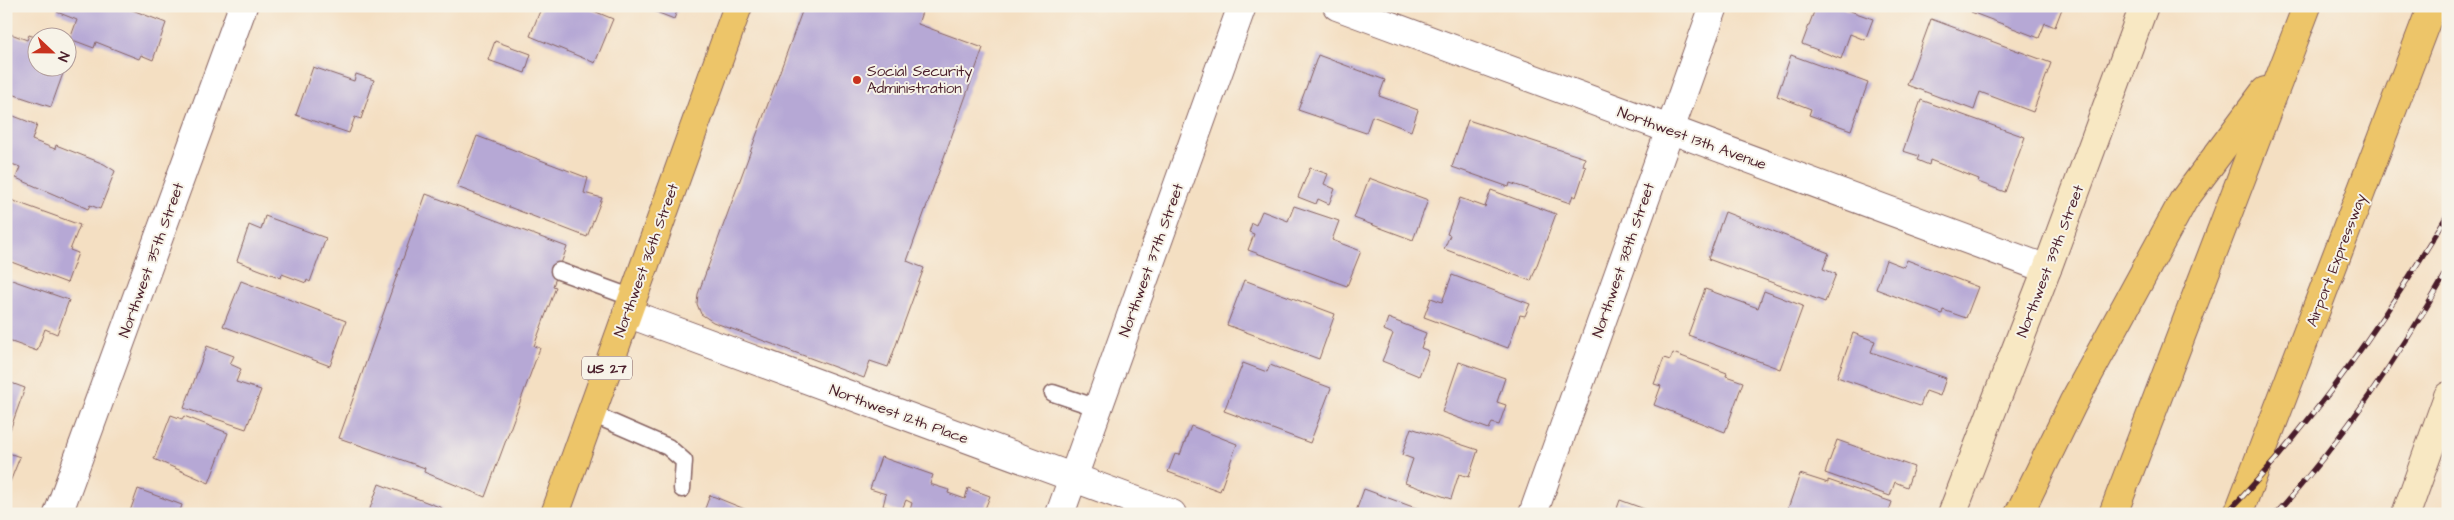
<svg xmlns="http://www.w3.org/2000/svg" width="2454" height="520" font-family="'Architects Daughter',sans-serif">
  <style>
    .building { fill: #b6a8d5 }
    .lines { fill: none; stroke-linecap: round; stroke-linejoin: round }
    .lane-casing { stroke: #866260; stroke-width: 19 }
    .street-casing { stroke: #866260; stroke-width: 30 }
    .secondary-casing { stroke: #866260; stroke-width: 30 }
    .primary-casing { stroke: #866260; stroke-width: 30 }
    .highway-casing { stroke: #866260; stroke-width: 30 }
    .lane { stroke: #fff; stroke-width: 16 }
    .street { stroke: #fff; stroke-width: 28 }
    .secondary { stroke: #f8e8c3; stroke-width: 28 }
    .primary { stroke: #edc569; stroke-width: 28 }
    .highway { stroke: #edc569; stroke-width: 28 }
    .rail-casing { stroke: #4a1f2b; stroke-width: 5.5 }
    .rail { stroke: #f7f3e8; stroke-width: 4; stroke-dasharray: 11; stroke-linecap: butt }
    .poi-dot { fill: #c8321e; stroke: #f7f3e8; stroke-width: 2 }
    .labels { text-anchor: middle; stroke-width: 4; stroke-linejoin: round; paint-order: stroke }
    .shield { fill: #f7f3e8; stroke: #7e5f64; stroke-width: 1 }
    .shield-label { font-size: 14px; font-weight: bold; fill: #4a1f2b }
    .poi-label { font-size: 15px; fill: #4a1f2b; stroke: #f7f3e8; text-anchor: start }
    .street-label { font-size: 15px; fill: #4a1f2b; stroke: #f7f3e8 }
  </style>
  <rect width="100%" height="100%" fill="#f7f3e8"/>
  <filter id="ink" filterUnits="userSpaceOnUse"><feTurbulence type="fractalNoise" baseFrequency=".02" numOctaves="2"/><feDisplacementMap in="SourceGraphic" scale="10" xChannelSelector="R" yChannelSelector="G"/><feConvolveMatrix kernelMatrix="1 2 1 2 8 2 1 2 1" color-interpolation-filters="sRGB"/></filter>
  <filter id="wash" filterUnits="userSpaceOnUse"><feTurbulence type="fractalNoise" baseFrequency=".0096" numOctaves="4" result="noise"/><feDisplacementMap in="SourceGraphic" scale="20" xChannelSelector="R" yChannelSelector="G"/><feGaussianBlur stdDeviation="1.12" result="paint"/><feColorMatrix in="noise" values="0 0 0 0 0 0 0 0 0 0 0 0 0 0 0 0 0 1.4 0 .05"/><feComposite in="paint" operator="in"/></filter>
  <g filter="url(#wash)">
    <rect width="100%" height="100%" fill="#f4dfc2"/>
    <g id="blocks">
      <g class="building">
        <path d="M59,6H122L166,23L153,60L141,55L139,59L96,42L94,48L70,39L77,20L57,12Z"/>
        <path d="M542,6H582L613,19L595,63L530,36Z"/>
        <path d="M641,6H679L674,19Z"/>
        <path d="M804,6H924L918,24L983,48L907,261L924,268L888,367L870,361L864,378L713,322L701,314L697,304L698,294Z"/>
        <path d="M1808,6H1843L1842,8L1873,19L1865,40L1850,34L1841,59L1802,44L1815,9Z"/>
        <path d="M1973,6H2063L2055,27L2045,23L2039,38L1971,12Z"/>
        <path d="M1931,19L2051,63L2033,112L1980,92L1974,110L1907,85Z"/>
        <path d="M6,32L27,40L29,35L38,38V68H65L51,107L6,92Z"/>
        <path d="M495,41L531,54L525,73L488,60Z"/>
        <path d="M1318,55L1385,80L1379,96L1418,110L1411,131L1372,116L1366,133L1298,110Z"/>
        <path d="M1791,55L1868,83L1851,130L1809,115L1811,109L1777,96Z"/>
        <path d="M313,67L354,81L356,74L374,80L361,119L355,117L349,133L296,115Z"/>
        <path d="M1921,100L2025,137L2005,192L1978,182L1979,179L1930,160L1929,165L1917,160L1919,156L1903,151Z"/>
        <path d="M6,113L37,125L32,140L55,149L56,145L104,164L115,171L100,209L90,205L88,209L16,178L20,167L6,162Z"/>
        <path d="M1468,120L1585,158L1583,166L1586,167L1576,197L1573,195L1570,203L1510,183L1509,187L1452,167Z"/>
        <path d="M477,136L588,178L584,193L602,198L587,237L457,187Z"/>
        <path d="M1310,168L1328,174L1324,184L1335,189L1329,204L1318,199L1316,204L1298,197Z"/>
        <path d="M1369,178L1428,200L1413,240L1354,218Z"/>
        <path d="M1491,190L1556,214L1531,281L1444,249L1450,235L1447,234L1460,198L1485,207Z"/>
        <path d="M426,194L567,247L553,286L556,287L534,346L540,348L485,497L424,472L425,468L339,438Z"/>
        <path d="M11,200L80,225L70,250L78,253L67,283L6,260V213Z"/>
        <path d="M1294,206L1339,221L1332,240L1361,251L1347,286L1248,250L1254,234L1249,232L1252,223L1256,225L1262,211L1288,221Z"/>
        <path d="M1725,212L1829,253L1823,269L1836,274L1825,302L1708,259Z"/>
        <path d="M265,216L326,238L310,282L307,280L306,283L282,274L281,278L237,261L249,225L261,230Z"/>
        <path d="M1886,260L1904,267L1907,260L1978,287L1966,318L1943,310L1942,314L1876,289Z"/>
        <path d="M1452,275L1530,304L1525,316L1520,315L1508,348L1424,317L1431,298L1442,302Z"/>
        <path d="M9,279L69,300L57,334L45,329L37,351L6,340V286Z"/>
        <path d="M1244,280L1335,314L1319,359L1227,325Z"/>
        <path d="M241,281L346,321L330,366L223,326Z"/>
        <path d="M1705,289L1758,308L1764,291L1803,306L1780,369L1688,335Z"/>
        <path d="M1388,318L1426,333L1421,348L1429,351L1419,376L1382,361L1393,334L1384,330Z"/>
        <path d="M1853,333L1875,341L1871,352L1946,378L1940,396L1926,391L1920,406L1837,377Z"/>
        <path d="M207,346L234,356L230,364L241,369L236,382L261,390L246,429L184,408Z"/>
        <path d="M1673,353L1727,373L1726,376L1743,382L1725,432L1654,405L1661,386L1654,384L1664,358L1670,360Z"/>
        <path d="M1459,362L1505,378L1497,402L1506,405L1499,425L1492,423L1489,429L1442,412Z"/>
        <path d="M1243,363L1267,372L1270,365L1331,388L1310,443L1224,411Z"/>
        <path d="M6,381L25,388L10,430L6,429Z"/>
        <path d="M171,415L182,419L184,416L228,433L209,483L154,459Z"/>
        <path d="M1191,426L1237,444L1220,491L1168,472L1175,454L1180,455Z"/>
        <path d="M1411,428L1478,450L1469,477L1459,474L1451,499L1405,483L1413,459L1402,455Z"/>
        <path d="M1837,440L1914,467L1907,487L1895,482L1890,496L1825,473Z"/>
        <path d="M6,452L20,457L6,492Z"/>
        <path d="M881,457L933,475L930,484L949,490L948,493L965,499L968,488L990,496L983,514H909L912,503L906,500L901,512L883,506L886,494L870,489Z"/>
        <path d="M1800,474L1828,483V480L1892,502L1888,514H1786Z"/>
        <path d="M379,484L442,508L440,514H368Z"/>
        <path d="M138,489L182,505L179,514H129Z"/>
        <path d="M1364,489L1432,514H1355Z"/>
        <path d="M710,495L757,514H703Z"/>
        <path d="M1620,500L1658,514H1615Z"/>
      </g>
    </g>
  </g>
  <g filter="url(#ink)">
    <use href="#blocks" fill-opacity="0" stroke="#866260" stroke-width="1"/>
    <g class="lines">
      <g class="lane-casing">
        <g id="lane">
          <path d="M559,271L633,298"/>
          <path d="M1053,393L1098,408"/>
          <path d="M590,413L668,447L684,461L682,489"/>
        </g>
      </g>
      <g class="street-casing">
        <g id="street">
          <path d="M1337,6L2047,269"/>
          <path d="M627,313L1172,514"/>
          <path d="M58,514L243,6"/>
          <path d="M1060,514L1242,6"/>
          <path d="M1533,514L1714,6"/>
        </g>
      </g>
      <g class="secondary-casing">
        <g id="secondary">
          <path d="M1952,514L2047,269L2144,6"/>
          <path d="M2406,514L2448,396"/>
        </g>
      </g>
      <g class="primary-casing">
        <path id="primary" d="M555,514L738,6"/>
      </g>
      <g class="highway-casing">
        <g id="highway">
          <path d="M2019,514L2073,403L2183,201L2265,91"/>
          <path d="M2113,514L2307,6"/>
          <path d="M2238,514L2432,6"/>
        </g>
      </g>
      <use href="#lane" class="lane"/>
      <use href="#street" class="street"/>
      <use href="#secondary" class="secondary"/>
      <use href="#primary" class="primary"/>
      <use href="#highway" class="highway"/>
      <g class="rail-casing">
        <g id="rail">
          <path d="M2226,514C2313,424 2384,321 2448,214"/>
          <path d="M2276,514C2342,440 2399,357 2448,270"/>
        </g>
      </g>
      <use href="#rail" class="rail"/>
    </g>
  </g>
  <circle class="poi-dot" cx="857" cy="80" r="5"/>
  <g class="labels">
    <rect class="shield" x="582" y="356.5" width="50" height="23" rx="4"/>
    <g class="shield-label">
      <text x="607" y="373">US 27</text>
    </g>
    <g class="poi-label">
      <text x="867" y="76">Social Security<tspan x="867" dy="17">Administration</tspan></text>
    </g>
    <g class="street-label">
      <text transform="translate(1692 138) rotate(20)" y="5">Northwest 13th Avenue</text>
      <text transform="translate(151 260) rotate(-70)" y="5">Northwest 35th Street</text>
      <text transform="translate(646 260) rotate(-70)" y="5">Northwest 36th Street</text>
      <text transform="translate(1151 260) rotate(-70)" y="5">Northwest 37th Street</text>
      <text transform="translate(1623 260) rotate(-71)" y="5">Northwest 38th Street</text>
      <text transform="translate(2336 260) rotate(-69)" y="5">Airport Expressway</text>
      <text transform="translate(2050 261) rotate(-69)" y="5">Northwest 39th Street</text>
      <text transform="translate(899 414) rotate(20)" y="5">Northwest 12th Place</text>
    </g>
  </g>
  <rect width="2454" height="520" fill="none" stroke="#f7f3e8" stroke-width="25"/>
  <g transform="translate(52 52) rotate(112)"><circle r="24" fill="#f7f3e8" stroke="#b29e9c"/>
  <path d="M0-4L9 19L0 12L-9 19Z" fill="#c8321e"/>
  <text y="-8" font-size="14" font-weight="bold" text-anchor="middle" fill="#4a1f2b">N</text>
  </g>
</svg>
